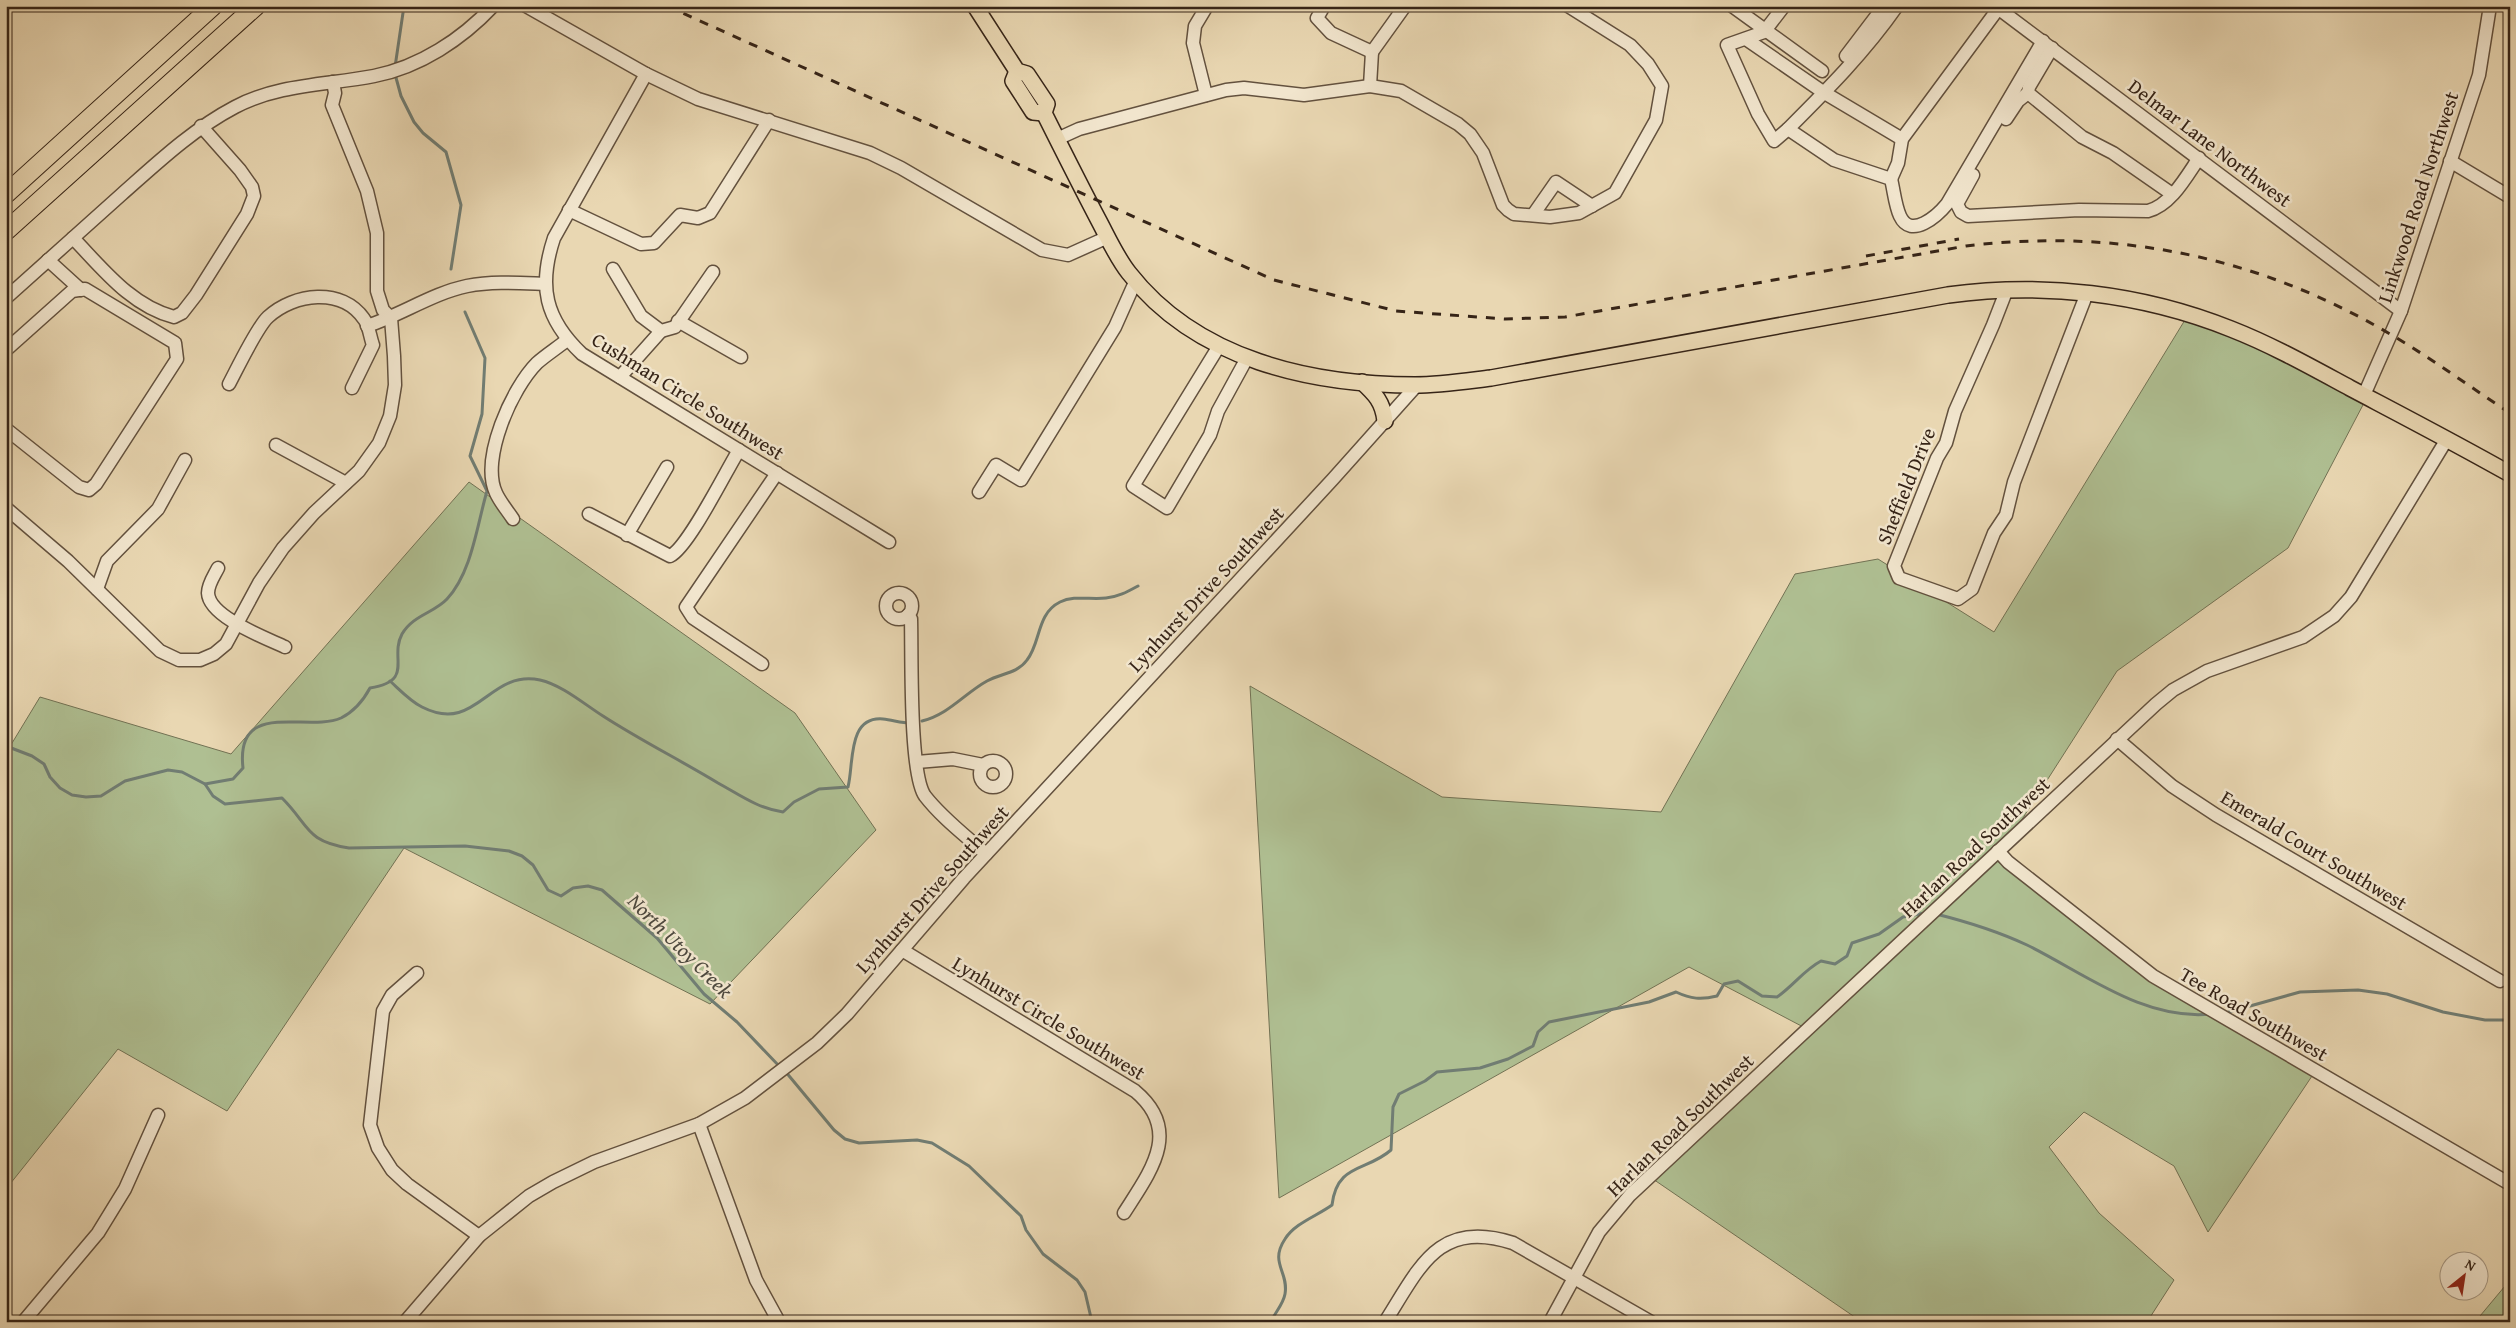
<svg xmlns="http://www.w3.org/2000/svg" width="2516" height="1328" font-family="'Gentium Book Plus',serif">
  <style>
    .green { fill: #afbf92; stroke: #727254 }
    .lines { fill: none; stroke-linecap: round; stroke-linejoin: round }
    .stream { stroke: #717d73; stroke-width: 3 }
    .minor-casing { stroke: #63513e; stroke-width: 15 }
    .major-casing { stroke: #362417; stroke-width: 18 }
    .highway-casing { stroke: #362417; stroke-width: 20 }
    .minor { stroke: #f1e5cd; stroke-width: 12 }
    .major { stroke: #e9d7b2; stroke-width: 15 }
    .highway { stroke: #e9d7b2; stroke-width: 18 }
    .rail { stroke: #362417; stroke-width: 3; stroke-dasharray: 9 9; stroke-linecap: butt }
    .labels { text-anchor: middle; stroke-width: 5; stroke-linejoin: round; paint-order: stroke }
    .street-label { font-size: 20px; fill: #362417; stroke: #f1e5cd }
    .water-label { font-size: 21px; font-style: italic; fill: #4e493e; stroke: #f1e5cd }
  </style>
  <rect width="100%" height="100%" fill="#e9d7b2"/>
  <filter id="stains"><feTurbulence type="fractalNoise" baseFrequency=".004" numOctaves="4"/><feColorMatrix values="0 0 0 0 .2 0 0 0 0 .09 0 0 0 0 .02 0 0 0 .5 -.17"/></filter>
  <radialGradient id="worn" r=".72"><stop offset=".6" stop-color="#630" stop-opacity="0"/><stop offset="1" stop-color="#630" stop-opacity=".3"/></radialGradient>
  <g class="green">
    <path d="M2188,315L2294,363L2364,403L2288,548L2117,671L1996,860L2143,976L2314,1073L2208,1232L2174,1166L2084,1112L2049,1147L2099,1213L2174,1280L2147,1322H1862L1650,1177L1809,1030L1689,967L1279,1198L1250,686L1442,797L1661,812L1795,574L1878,559L1994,632Z"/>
    <path d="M469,482L795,713L876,830L710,1004L404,848L227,1111L118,1049L6,1189V753L40,697L231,754Z"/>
    <path d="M2510,1280V1322H2475Z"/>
  </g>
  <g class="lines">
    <g class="stream">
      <path d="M395,67L404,6"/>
      <path d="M395,74L401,96L414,122L423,133L446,152L461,205L451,269"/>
      <path d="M390,681C400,690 410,701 422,707C477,735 488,669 540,680C562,685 584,704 603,716C640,740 680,760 718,783C740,795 757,808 783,812L794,802L819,789L848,787C854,764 847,716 883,719C893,720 901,723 911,723"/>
      <path d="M922,721C948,715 965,693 987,681C1001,673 1017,674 1027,660C1041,643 1036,614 1060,602C1074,595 1091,600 1106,598C1118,597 1127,592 1138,586"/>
      <path d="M6,746L32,756L44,764L50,777L60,788L72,795L86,797L101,796L125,781L168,770L182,772L205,784L213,796L225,804L282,798C310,826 305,841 349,848L465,846L509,851L522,856L533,865L548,890L561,896L573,888L588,886L602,890L657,938L704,994L737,1022L780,1067"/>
      <path d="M205,784L233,779L243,768C235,698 307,733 341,718C355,711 363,701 370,688C415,681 389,658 402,634C413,615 434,613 447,599C472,572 477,525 487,491L470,456L482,414L485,358L465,312"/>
      <path d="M1936,914C1968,922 1997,931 2027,945C2084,973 2144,1021 2211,1014"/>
      <path d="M2225,1013L2300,992L2358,990L2387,994L2443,1012L2485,1020H2510"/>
      <path d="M785,1071L834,1130L845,1139L859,1143L917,1140L932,1143L969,1166L1021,1216L1026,1230L1043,1254L1077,1280L1085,1292L1092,1322"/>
      <path d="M1271,1322C1275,1312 1283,1305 1285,1294C1289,1272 1269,1263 1285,1239C1295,1223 1317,1216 1332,1205C1337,1163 1366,1172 1391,1150L1393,1107L1399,1094L1425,1081L1437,1072L1480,1068L1508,1059L1533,1046L1538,1032L1549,1022L1649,1002L1676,992C1691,999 1701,1000 1717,996L1724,984L1738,981L1762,996L1777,997C1793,986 1804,970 1821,961L1835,964L1847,956L1852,943L1879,934L1903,917L1925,913"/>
    </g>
    <g class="minor-casing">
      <g id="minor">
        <path d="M526,6L646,74L698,99L870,153L901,168L1042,250L1068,255L1108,237"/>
        <path d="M1324,6L1317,18L1331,33L1372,52"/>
        <path d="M1732,6L1822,71"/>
        <path d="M1784,6L1764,32L1727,45L1758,114L1774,141L1788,129"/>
        <path d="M1897,6C1865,52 1827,90 1788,129L1834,160L1891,179C1894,191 1895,205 1900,216C1911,240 1938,215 1947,204L2043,41"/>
        <path d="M1995,6L2401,311"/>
        <path d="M1746,39L1823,92L1902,139"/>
        <path d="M2052,48L2029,87L2028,93L2082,137L2113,153L2172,194"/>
        <path d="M1372,52L1405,6"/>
        <path d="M1846,56L1884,6"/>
        <path d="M646,74L554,238C538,286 545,319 582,354L889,542"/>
        <path d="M1370,86L1372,52"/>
        <path d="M1206,95L1193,43L1195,26L1207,6"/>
        <path d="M2006,119L2018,101L2028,93"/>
        <path d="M1057,139L1079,129L1226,90L1244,88L1304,95L1370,86L1401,91L1458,124L1470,134L1483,153L1503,205L1508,210L1514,214L1550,217L1579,213L1615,193L1656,120L1662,86L1648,64L1630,45L1568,6"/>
        <path d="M2450,161L2510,197"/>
        <path d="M1973,175L1957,204L1961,212L1968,216L2079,210L2148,211C2171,205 2186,177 2199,158"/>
        <path d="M1891,179L1898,163L1902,139L1998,9"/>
        <path d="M569,210L641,244L654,243L680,215L698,218L710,213L769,120"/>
        <path d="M1533,215L1556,182L1592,206"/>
        <path d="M73,238C102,268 131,306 174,317L182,313L196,295L247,214L254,196L252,187L240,170L201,126"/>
        <path d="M48,260L81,290"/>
        <path d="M613,269L641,316L661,331L675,327L713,272"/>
        <path d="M2007,289L1993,325L1955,411L1946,443L1937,458L1894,566L1899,578L1958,599L1972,589L1994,533L2006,515L2014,482L2087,293"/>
        <path d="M6,298C45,263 83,229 122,194C157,163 193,129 235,107C278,84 328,85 374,76C420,67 462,39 493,6"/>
        <path d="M678,321L741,357"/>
        <path d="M367,326C401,315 433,293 467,286C493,281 519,283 545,284"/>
        <path d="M1219,346L1133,486L1167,508L1210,435L1218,411L1247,358"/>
        <path d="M6,350L72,291L85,289L175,343L177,359L96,484L89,490L79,487L6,429"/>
        <path d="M620,377L661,331"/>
        <path d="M229,384C237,369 257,327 268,317C294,293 342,287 364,319C369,325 370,337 373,345L352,388"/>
        <path d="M2364,395L2401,311L2479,75L2490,6"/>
        <path d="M276,445L346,483"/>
        <path d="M979,492L996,465L1021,480L1115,327L1136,280"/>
        <path d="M6,508L68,561L160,651L179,660H200L214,654L226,644L259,583L283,548L314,513L359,471L379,443L390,416L395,385L394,356L391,318L383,310L377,291V233L367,191L332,105L335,93L333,82"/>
        <path d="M589,514L670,556C688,548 726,471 739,450"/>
        <path d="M513,519C507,510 500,502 496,493C480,459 512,388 537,363C546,355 557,348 567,340"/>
        <path d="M627,535L667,467"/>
        <path d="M218,568C214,576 208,584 208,593C209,617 266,638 285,647"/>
        <path d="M97,589L107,561L158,509L185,460"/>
        <circle cx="899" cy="606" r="13"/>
        <path d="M908,615L911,619C912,652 909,774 925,796C942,818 966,836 986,854"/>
        <path d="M762,664L693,618L686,607L777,473"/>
        <path d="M2117,739L2172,786L2216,815L2500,981"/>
        <circle cx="993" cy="774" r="13"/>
        <path d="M917,762L953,759L983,765"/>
        <path d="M1998,851L2008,862L2153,976L2510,1184"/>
        <path d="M902,950L1135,1091C1183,1131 1150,1172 1124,1213"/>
        <path d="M417,973L392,995L383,1011L370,1125L378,1148L392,1170L407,1184L479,1236"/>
        <path d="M699,1124L756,1280L779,1322"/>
        <path d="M23,1322L98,1233L125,1189L158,1115"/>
        <path d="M405,1322L479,1236L529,1196L553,1182L594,1162L699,1124L745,1098L817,1043L847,1014L964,878L1333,479L1417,385"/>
        <path d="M1385,1322C1420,1267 1438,1219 1513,1243L1651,1322"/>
        <path d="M1550,1322L1599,1232L1630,1195L2156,704L2173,690L2207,671L2303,637L2334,616L2351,597L2447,439"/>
      </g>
    </g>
    <g class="major-casing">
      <g id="major">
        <path d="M975,6L1017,71L1027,74L1047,104L1044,113C1062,149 1080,185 1099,221C1108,238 1117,258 1129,273C1197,360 1311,385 1415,385C1440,385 1466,381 1491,378L1948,295C2043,282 2141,293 2231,329C2272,345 2311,367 2350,388C2403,416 2457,444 2510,474"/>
        <path d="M1017,71L1013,81L1033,112L1044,113"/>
        <path d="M1362,382C1375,394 1383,402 1385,421"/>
      </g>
    </g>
    <g class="highway-casing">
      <g id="highway">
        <path d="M6,194L213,6"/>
        <path d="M6,231L256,6"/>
      </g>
    </g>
    <use href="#minor" class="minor"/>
    <use href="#major" class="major"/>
    <use href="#highway" class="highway"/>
    <g class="rail">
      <path d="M667,6L1274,280L1396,311L1505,319L1565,317L1966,246C2117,228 2258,256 2390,334C2431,358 2470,387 2510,413"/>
      <path d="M1866,256L1959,239"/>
    </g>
  </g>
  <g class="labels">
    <g class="street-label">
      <text transform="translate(2210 143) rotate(37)" y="7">Delmar Lane Northwest</text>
      <text transform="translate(2418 197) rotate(-72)" y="7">Linkwood Road Northwest</text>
      <text transform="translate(688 396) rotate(32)" y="7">Cushman Circle Southwest</text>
      <text transform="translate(1906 486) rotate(-68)" y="7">Sheffield Drive</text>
      <text transform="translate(1206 589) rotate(-47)" y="7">Lynhurst Drive Southwest</text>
      <text transform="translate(1975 847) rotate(-43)" y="7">Harlan Road Southwest</text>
      <text transform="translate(2314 850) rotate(31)" y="7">Emerald Court Southwest</text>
      <text transform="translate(932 889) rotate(-48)" y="7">Lynhurst Drive Southwest</text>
      <text transform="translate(2254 1014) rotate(30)" y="7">Tee Road Southwest</text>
      <text transform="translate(1049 1018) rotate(31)" y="7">Lynhurst Circle Southwest</text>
      <text transform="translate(1680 1125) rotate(-44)" y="7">Harlan Road Southwest</text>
    </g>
    <g class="water-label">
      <text transform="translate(680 946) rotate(45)" y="7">North Utoy Creek</text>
    </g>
  </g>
  <rect width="2516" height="1328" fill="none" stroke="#e9d7b2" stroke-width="25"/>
  <rect x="8" y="8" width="2501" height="1313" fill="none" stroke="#362417" stroke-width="2.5"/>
  <rect x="12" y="12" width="2491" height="1303" fill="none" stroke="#362417"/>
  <g transform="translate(2464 1276) rotate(30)"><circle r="24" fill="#f1e5cd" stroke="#a69884"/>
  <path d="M0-4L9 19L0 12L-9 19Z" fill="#8f2418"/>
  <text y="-8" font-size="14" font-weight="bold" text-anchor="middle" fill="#362417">N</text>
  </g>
  <rect width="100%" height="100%" filter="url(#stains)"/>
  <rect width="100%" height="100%" fill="url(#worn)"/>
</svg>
